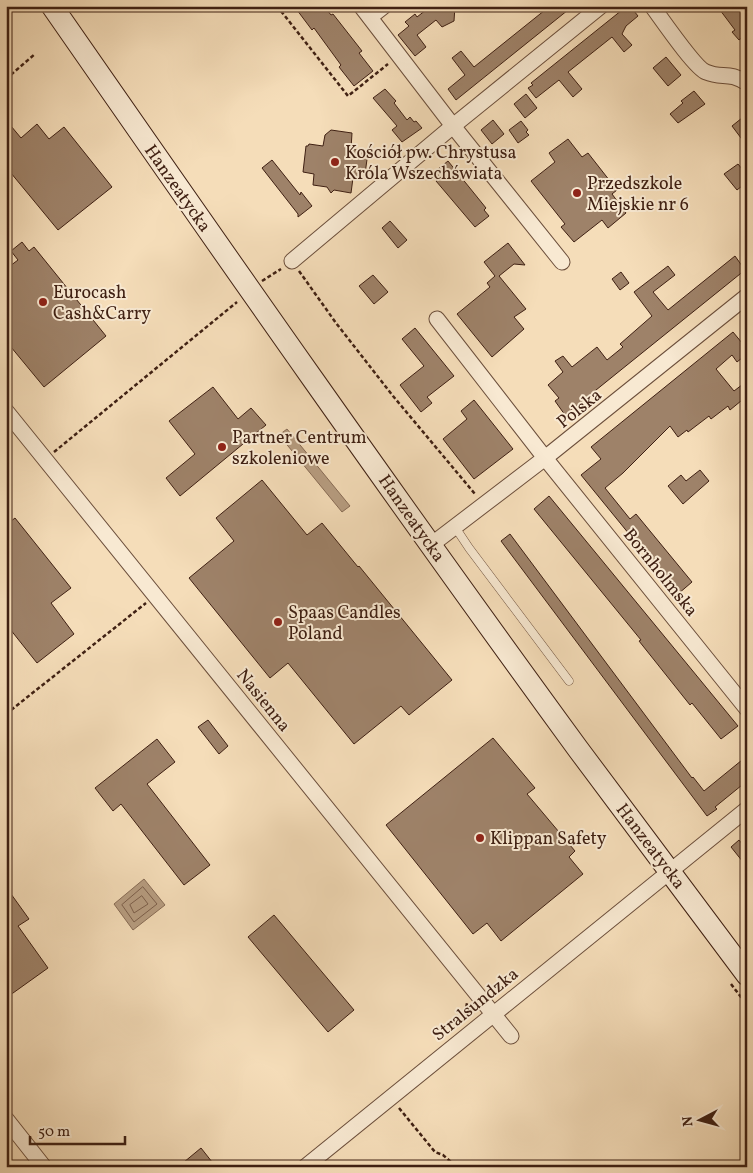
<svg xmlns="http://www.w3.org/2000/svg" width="753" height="1173" font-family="Vollkorn,serif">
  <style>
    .water { fill: #b79d81; stroke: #876b55 }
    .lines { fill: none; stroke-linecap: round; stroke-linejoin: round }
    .shore { stroke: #7b5e4a; stroke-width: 1 }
    .building { fill: #9e8269; stroke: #3f2013 }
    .lane-casing { stroke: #6c4f3c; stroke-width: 9 }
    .street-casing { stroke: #6c4f3c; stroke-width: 17 }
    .secondary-casing { stroke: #3f2013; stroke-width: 23 }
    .path { stroke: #3f2013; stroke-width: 2.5; stroke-dasharray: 4 2.5; stroke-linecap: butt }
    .lane { stroke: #f8e9d2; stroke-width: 8 }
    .street { stroke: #f8e9d2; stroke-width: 15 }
    .secondary { stroke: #f8e9d2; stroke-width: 21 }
    .poi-dot { fill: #8f2418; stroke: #f8e9d2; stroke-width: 2 }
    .labels { text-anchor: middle; stroke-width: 4; stroke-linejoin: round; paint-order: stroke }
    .poi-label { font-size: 18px; fill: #3f2013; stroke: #f8e9d2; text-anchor: start }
    .street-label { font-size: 18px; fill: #3f2013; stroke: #f8e9d2 }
  </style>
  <rect width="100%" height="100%" fill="#f5ddb9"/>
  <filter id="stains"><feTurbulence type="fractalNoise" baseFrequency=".004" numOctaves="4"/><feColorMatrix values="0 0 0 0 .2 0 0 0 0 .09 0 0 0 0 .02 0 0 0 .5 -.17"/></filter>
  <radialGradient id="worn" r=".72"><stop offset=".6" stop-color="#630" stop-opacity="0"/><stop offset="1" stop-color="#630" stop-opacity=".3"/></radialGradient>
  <g class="water">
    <path d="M287,429L350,506L342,512L279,435Z"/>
    <path d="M144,879L165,905L133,930L114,904Z"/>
  </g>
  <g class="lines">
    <g class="shore">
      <path d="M143,887L157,904L134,922L122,905Z"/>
      <path d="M142,896L148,904L134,913L130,905Z"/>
    </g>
  </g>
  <g class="building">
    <path d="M294,6H324L331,15L333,14L362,51L359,53L373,71L354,86L339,67L341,65L314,28L312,30Z"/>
    <path d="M431,6H455L454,21L442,27L436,20L417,35L426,47L415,56L398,35L409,26L405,22L415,14L417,17Z"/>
    <path d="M550,6H573L456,100L448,89L465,75L452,58L461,51L474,67Z"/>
    <path d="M627,6H630L638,16L626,26L622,34L632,45L624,52L612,37L568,72L582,89L573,97L559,80L536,98L528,88L533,85L531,83Z"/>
    <path d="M717,6H747V34L739,40L732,32L735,30Z"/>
    <path d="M666,57L681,75L668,86L653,68Z"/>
    <path d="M385,89L396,101L394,103L407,120L410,117L414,122L416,121L422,128L402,142L392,130L397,126L373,98Z"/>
    <path d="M694,91L705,104L678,123L670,114L683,103L681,101Z"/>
    <path d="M526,94L537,108L525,118L514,104Z"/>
    <path d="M747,114V146L732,126Z"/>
    <path d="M6,120L21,138L37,124L49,139L64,127L112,187L58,230L6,167Z"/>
    <path d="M493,120L504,134L492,144L481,130Z"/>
    <path d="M521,121L528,130L526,132L529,135L518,143L509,130Z"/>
    <path d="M331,130L352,133L351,149L368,152L365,174H359L358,179L353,178L351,193L334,190L331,193L327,187L313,185L314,174L303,172L306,146H308L309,144L323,146L325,135Z"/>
    <path d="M568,139L582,157L588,153L617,190L612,194L626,213L608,228L602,220L574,242L561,227L565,224L531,181L555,162L549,153Z"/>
    <path d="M272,160L300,195L301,192L312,206L298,217V214L262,168Z"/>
    <path d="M448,161L486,208L484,210L489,216L475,227L436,181L438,180L432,174Z"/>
    <path d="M738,164L747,175V182L737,190L724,174Z"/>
    <path d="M390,221L407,240L398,248L382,228Z"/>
    <path d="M22,242L29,251L34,247L106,336L44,387L6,341V269L18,260L11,251Z"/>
    <path d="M508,243L525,265L514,264L499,276L526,309L514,317L524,329L492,357L457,314L490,287L487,283L495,276L484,262Z"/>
    <path d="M735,256L745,270L565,415L555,401L559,398L548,385L563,372L555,361L563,356L572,367L597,347L607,360L623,347L620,344L652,316L634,292L668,266L675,275L653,292L668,310Z"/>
    <path d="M621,272L629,283L620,290L612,279Z"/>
    <path d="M373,275L388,292L374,304L359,286Z"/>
    <path d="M415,328L454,376L427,397L432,403L421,412L400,385L424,366L402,339Z"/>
    <path d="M733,332L747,349V354L737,362L732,355L716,369L734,391L747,381V396L730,410L728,406L711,419L709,416L688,432L687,430L678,437L670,426L623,473L605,488L630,519L636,514L692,582L678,594L581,475L601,459L591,447Z"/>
    <path d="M213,387L238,419L251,408L266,425L180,496L166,478L195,454L169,421Z"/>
    <path d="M474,400L513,449L474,479L443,439L467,419L461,411Z"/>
    <path d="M700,470L709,481L683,504L668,486L681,475L686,481Z"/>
    <path d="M262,480L307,535L322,523L358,567L359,566L452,680L409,715L401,706L354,744L288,663L270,678L189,578L234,541L216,518Z"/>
    <path d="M549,496L738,726L721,739L692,703L690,705L639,641L641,640L534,509Z"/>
    <path d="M15,518L71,588L51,603L74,634L37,663L6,624V525Z"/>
    <path d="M510,534L692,778L693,777L704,791L747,756V781L715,807L717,809L707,816L501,541Z"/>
    <path d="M208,720L228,746L219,754L198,727Z"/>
    <path d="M493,738L535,788L527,794L575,851L569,857L583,874L501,941L487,923L473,934L386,825Z"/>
    <path d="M157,739L175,762L147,784L210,865L184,885L121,804L113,811L95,788Z"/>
    <path d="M739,840L747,850V867L731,847Z"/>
    <path d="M6,887L29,919L18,926L48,968L6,998Z"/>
    <path d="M274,915L354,1010L328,1032L248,937Z"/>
    <path d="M201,1148L216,1167H178Z"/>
  </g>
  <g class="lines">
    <g class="lane-casing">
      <path id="lane" d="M455,527L469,548L569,681"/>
    </g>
    <g class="street-casing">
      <g id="street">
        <path d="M361,6L453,126L562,262"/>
        <path d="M652,6C661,18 695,68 706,72C722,79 729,71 747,83"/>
        <path d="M370,17L384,6"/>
        <path d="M292,261L453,126L601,6"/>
        <path d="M437,319L545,458L747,709"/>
        <path d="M6,411L511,1036"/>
        <path d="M431,545L545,458L747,296"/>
        <path d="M6,1119L44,1167"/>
        <path d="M305,1167L747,809"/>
      </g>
    </g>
    <g class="secondary-casing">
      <path id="secondary" d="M52,6C225,255 399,504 578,749C634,825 691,899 747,975"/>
    </g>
    <g class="path">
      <path d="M277,6L348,96L388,64"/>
      <path d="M344,6L348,11"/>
      <path d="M6,79L35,54"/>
      <path d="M299,271L336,323L393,396L475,494"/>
      <path d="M262,281L281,269"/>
      <path d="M54,452L237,302"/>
      <path d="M6,714L146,603"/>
      <path d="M731,984L747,1005"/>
      <path d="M464,1020L467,1003"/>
      <path d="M399,1108L435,1152L443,1155L457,1167"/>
    </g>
    <use href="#lane" class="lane"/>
    <use href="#street" class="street"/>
    <use href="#secondary" class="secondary"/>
  </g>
  <g class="poi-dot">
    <circle cx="335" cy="162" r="5"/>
    <circle cx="577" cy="193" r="5"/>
    <circle cx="43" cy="302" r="5"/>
    <circle cx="222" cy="447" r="5"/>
    <circle cx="278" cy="622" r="5"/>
    <circle cx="480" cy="838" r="5"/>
  </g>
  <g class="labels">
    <g class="poi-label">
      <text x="345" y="158">Kościół pw. Chrystusa<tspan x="345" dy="21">Króla Wszechświata</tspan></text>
      <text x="587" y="189">Przedszkole<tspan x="587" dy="21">Miejskie nr 6</tspan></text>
      <text x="53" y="298">Eurocash<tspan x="53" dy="21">Cash&amp;Carry</tspan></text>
      <text x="232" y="443">Partner Centrum<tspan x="232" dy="21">szkoleniowe</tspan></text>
      <text x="288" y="618">Spaas Candles<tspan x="288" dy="21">Poland</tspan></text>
      <text x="490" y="844">Klippan Safety</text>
    </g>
    <g class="street-label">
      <text transform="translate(178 188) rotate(55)" y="6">Hanzeatycka</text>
      <text transform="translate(579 408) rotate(-39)" y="6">Polska</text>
      <text transform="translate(412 518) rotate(55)" y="6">Hanzeatycka</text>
      <text transform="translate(661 572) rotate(51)" y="6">Bornholmska</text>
      <text transform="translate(264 700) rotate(51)" y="6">Nasienna</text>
      <text transform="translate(651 846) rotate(53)" y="6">Hanzeatycka</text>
      <text transform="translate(475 1004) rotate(-39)" y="6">Stralsundzka</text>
    </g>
  </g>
  <rect width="753" height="1173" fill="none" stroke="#f5ddb9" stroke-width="25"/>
  <rect x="8" y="8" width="738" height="1158" fill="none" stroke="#3f2013" stroke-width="2.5"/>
  <rect x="12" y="12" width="728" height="1148" fill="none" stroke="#3f2013"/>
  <g transform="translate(700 1120) rotate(264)" stroke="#f8e9d2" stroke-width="4" paint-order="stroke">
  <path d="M0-4L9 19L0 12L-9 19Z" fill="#3f2013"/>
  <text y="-8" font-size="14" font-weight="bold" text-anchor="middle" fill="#3f2013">N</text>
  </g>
  <path d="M30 1136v8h95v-8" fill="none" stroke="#3f2013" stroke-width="2.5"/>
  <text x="38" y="1136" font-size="15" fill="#3f2013" stroke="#f8e9d2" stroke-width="4" paint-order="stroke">50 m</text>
  <rect width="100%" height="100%" filter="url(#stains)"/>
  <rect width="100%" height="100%" fill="url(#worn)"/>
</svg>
